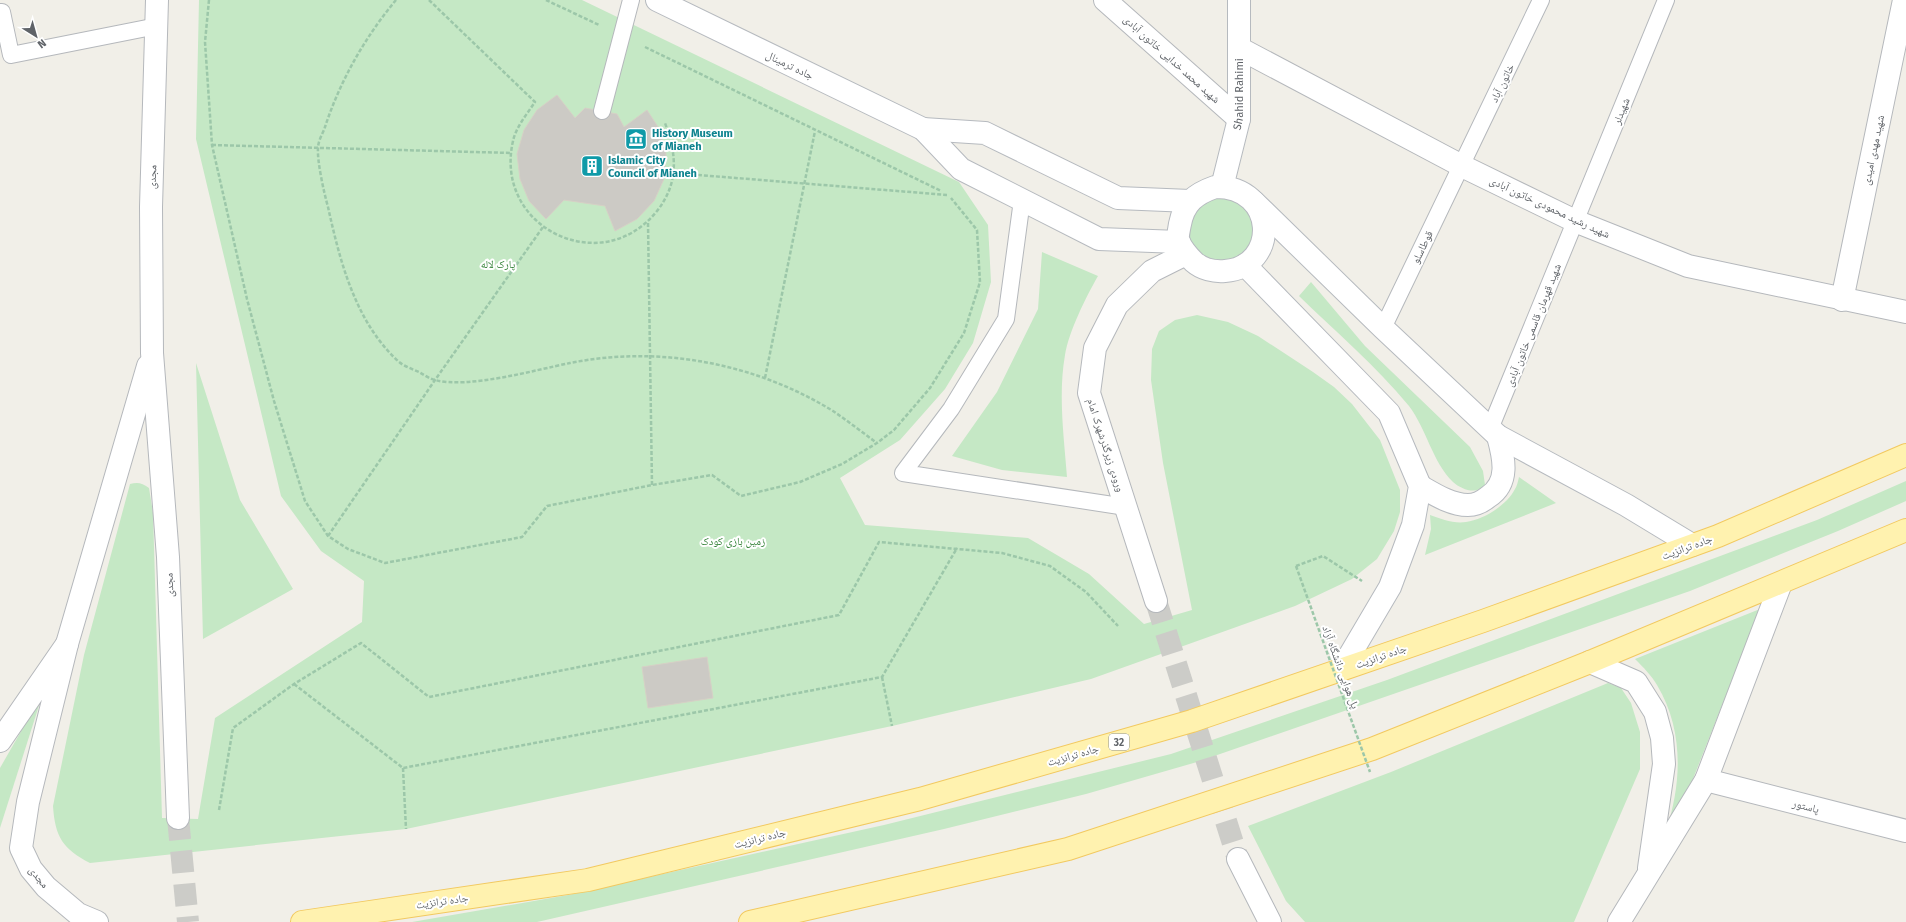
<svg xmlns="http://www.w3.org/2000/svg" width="1906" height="922" font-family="'Fira Sans','Noto Naskh Arabic',sans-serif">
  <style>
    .green { fill: #c5e8c5 }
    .building { fill: #cccac5; stroke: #d6d1c6 }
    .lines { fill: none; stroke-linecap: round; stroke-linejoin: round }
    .tertiary-tunnel { stroke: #ccccc8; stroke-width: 22; stroke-dasharray: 22 11; stroke-linecap: butt }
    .service-casing { stroke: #b5b8bc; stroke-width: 18 }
    .minor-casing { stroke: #b5b8bc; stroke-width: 24 }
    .tertiary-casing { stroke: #b5b8bc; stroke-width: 24 }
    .secondary-casing { stroke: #b6babf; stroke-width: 24 }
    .primary-casing { stroke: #f2c960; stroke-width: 24 }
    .path { stroke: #9cc7a9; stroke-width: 2.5; stroke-dasharray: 4 2; stroke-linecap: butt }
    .service { stroke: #fff; stroke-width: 16 }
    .minor { stroke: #fff; stroke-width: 22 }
    .tertiary { stroke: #fff; stroke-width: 22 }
    .secondary { stroke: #fff; stroke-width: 22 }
    .primary { stroke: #fff2af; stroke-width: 22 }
    .path-bridge { stroke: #9cc7a9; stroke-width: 2.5; stroke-dasharray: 4 2; stroke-linecap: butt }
    .labels { text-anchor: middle; stroke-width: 4; stroke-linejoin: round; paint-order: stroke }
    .shield { fill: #fff; stroke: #8f9295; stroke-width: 1 }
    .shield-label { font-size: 10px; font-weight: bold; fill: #5f6368 }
    .street-label { font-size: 11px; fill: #5f6368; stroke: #fff }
    .culture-label { font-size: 11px; font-weight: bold; fill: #0d838f; stroke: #fff; text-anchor: start }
    .park-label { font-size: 11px; fill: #348238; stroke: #fff }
  </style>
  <rect width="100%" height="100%" fill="#f1efe8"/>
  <g class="green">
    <path d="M199,0H582L959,182L988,225L991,282L973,343L945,389L900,440L840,478L865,525L1028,538L1089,574L1144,624L1192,610L1163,463L1151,380L1152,349L1159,331L1175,320L1197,315L1228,322L1258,336L1313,372L1334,387L1352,404L1380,440L1400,490V512L1394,531L1377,559L1352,579L1295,606L1091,679L892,726L406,829L90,863C63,849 55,837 53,806L84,655L130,484C138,482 142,483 149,488L153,513L162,818L198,819L215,718L362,622L364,581L321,551L281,496L196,139Z"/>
    <path d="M1228,196L1247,209L1256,231L1248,253L1217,267L1189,249L1188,216L1204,200Z"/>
    <path d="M1042,252L1098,276C1086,297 1069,331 1065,355C1058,395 1064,437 1067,477L1002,470L952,456L997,392L1038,309Z"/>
    <path d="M1311,282L1365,346L1470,447L1483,471L1485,485C1477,495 1462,490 1453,482C1432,461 1427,430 1409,406C1376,366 1336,332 1299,296Z"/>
    <path d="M196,363L240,500L293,589L203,639Z"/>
    <path d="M1519,477L1556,503L1425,555L1431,529L1430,515C1441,519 1454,524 1466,522C1483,520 1507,505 1515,489C1517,486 1518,481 1519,477Z"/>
    <path d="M1906,481V501L1838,531L1690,591L1197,762L1086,794L944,829L537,922H412L568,895L884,825L1171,754L1387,680L1817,520Z"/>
    <path d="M1760,609L1687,794L1666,831C1682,783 1684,730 1657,685C1652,676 1643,667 1635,659Z"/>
    <path d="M1608,683L1621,688L1631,703L1640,732V769L1574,922H1305L1286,901L1248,826L1391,772Z"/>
    <path d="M43,693L0,828V768Z"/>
  </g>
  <g class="building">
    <path d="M557,95L575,118L585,108L617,114L624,127L647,110L660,130L666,154L664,179L654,201L637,219L615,231L605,206L564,200L546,219L529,201L520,179L517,154L524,130L537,110Z"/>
    <path d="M707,657L713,698L648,708L642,667Z"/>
  </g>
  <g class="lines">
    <g class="tertiary-tunnel">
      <path d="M1156,601L1238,859"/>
      <path d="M178,818L188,922"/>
    </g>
    <g class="service-casing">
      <g id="service">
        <path d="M0,12H2L11,55L157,26"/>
        <path d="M602,111L631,0"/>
        <path d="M1022,200L1006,319L951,409L903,473L1126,507"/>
        <path d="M1383,328L1541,0"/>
        <path d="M1490,429L1666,0"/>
      </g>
    </g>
    <g class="minor-casing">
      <g id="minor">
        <path d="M1105,0L1239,119"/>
        <path d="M1239,48L1462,166L1575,221L1688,266L1906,312"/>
        <path d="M1842,300L1904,0"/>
        <path d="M1706,780L1906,831"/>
      </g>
    </g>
    <g class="tertiary-casing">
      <g id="tertiary">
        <path d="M157,0L151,207L152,353L168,557L178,818"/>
        <path d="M1156,601L1089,393L1095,348L1117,305L1152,271L1186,254"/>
        <path d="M67,644L148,366"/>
        <path d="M1590,662L1636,682L1655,712L1662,738L1664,764L1649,868"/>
        <path d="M0,741L67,644L28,802L21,848L31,869L46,887L78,914L97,922"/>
        <path d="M1238,859L1270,922"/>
        <path d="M1619,922L1706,780L1781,583"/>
      </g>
    </g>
    <g class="secondary-casing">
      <g id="secondary">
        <path d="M657,0L923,129L961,169L1099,239L1179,242"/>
        <path d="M923,129L985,133L1118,198L1190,201"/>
        <path d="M1215,187C1278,186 1279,267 1225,271C1214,272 1202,269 1194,262C1189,257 1182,249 1179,242C1177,238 1179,229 1180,224C1184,203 1195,194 1215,187Z"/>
        <path id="s1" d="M1222,187L1239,119V0"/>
        <path d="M1254,202L1383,328L1498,436L1626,505L1692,545"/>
        <path d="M1245,265L1389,413L1420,486L1413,525L1390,587L1341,670"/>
        <path d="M1420,486C1434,494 1451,505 1468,505C1475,505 1483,501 1488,497C1510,483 1504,458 1498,436"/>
      </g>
    </g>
    <g class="primary-casing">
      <g id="primary">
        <path d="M302,922L588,880L920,799L1192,721L1483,621L1718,536L1906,455"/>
        <path d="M750,922L1068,849L1372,749L1590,662L1906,530"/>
      </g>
    </g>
    <g class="path">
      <path d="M209,0L205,42L212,145L247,299L274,401L305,501L328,536L348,549L385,563L522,537L547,506L652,485L712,475L741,496L800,482L842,464L877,443L894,430L930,388L964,333L980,282L977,230L951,198"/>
      <path d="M396,0C365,37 340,81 325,127C323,133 318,141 318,148C317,161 324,193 328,207C340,261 355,322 399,362C404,366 412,369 419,372C424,375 430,379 435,380C468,389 535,370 570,363C659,345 755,363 833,411C848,421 863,433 877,443"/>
      <path d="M429,0L535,102C527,114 516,127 513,141C493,228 602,280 657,211C679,183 677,155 665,123"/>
      <path d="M546,0L599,25"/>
      <path d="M645,47L941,191"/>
      <path d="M212,145L512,153"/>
      <path d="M674,173L947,195"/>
      <path d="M648,223L652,485"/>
      <path d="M765,378L815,131"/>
      <path d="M328,536L435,380L543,227"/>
      <path d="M1296,566L1323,556L1362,581"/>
      <path d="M882,677L892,726"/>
      <path d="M294,684L403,768L882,677L957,548"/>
      <path d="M403,768L406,829"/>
      <path d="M219,810L233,728L294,684L361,643L429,697L839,615L879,542L1002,553L1050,566L1086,592L1118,626"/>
    </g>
    <use href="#service" class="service"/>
    <use href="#minor" class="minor"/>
    <use href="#tertiary" class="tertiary"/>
    <use href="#secondary" class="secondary"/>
    <use href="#primary" class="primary"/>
    <path class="path-bridge" d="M1296,566L1370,772"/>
  </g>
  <defs>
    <g id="museum-square" transform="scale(1.15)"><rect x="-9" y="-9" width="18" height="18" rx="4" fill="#0f9aa8" stroke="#fff"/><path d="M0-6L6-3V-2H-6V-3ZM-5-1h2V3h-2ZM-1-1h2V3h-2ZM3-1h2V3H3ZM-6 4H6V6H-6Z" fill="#fff"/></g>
    <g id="building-square" transform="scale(1.15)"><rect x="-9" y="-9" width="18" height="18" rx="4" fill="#0f9aa8" stroke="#fff"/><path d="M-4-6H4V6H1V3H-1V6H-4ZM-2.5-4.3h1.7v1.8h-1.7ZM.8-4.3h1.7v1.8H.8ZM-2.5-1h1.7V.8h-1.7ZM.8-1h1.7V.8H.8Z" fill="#fff"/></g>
  </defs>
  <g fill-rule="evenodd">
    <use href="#museum-square" x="636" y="139"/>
    <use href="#building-square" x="592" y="166"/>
  </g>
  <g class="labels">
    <rect class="shield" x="1109" y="734" width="20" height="16" rx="3"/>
    <g class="shield-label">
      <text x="1119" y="746">32</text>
    </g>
    <g class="street-label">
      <text transform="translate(1172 59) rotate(42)" y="4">شهید محمد خدایی خاتون آبادی</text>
      <text transform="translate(790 65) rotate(26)" y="4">جاده ترمینال</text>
      <text transform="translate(1502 83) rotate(-64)" y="4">خاتون آباد</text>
      <text dy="4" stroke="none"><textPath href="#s1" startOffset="95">Shahid Rahimi</textPath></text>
      <text transform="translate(1621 111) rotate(-68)" y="4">شهیدلر</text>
      <text transform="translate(1873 150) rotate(-78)" y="4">شهید مهدی امیدی</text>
      <text transform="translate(152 177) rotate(-88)" y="4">مجدی</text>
      <text transform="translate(1550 207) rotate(25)" y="4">شهید رشید محمودی خاتون آبادی</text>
      <text transform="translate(1422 247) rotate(-64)" y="4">قوطاسلو</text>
      <text transform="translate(1533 325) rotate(-68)" y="4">شهید قهرمان قاسمی خاتون آبادی</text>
      <text transform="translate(1106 445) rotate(72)" y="4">ورودی زیرگذرشهرک امام</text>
      <text transform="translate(1687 547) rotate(-20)" y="4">جاده ترانزیت</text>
      <text transform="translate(169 585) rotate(-92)" y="4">مجدی</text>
      <text transform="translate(1381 656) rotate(-19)" y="4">جاده ترانزیت</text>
      <text transform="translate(1341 667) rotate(70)" y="4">پل هوایی دانشگاه آزاد</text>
      <text transform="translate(1073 755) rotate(-16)" y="4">جاده ترانزیت</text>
      <text transform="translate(1806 806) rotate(14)" y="4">پاستور</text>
      <text transform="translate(760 838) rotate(-14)" y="4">جاده ترانزیت</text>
      <text transform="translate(39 877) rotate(51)" y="4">مجدی</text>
      <text transform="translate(442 901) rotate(-8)" y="4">جاده ترانزیت</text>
    </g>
    <g class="culture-label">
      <text x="652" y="137">History Museum<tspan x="652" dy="13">of Mianeh</tspan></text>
      <text x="608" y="164">Islamic City<tspan x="608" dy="13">Council of Mianeh</tspan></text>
    </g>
    <g class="park-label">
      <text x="498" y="268">پارک لاله</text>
      <text x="733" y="545">زمین بازی کودک</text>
    </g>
  </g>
  <g transform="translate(36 36) rotate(143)" stroke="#ffffff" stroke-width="3" paint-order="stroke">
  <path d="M0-3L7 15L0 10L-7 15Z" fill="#5f6368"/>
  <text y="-6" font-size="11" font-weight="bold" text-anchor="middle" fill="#5f6368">N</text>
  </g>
</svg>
